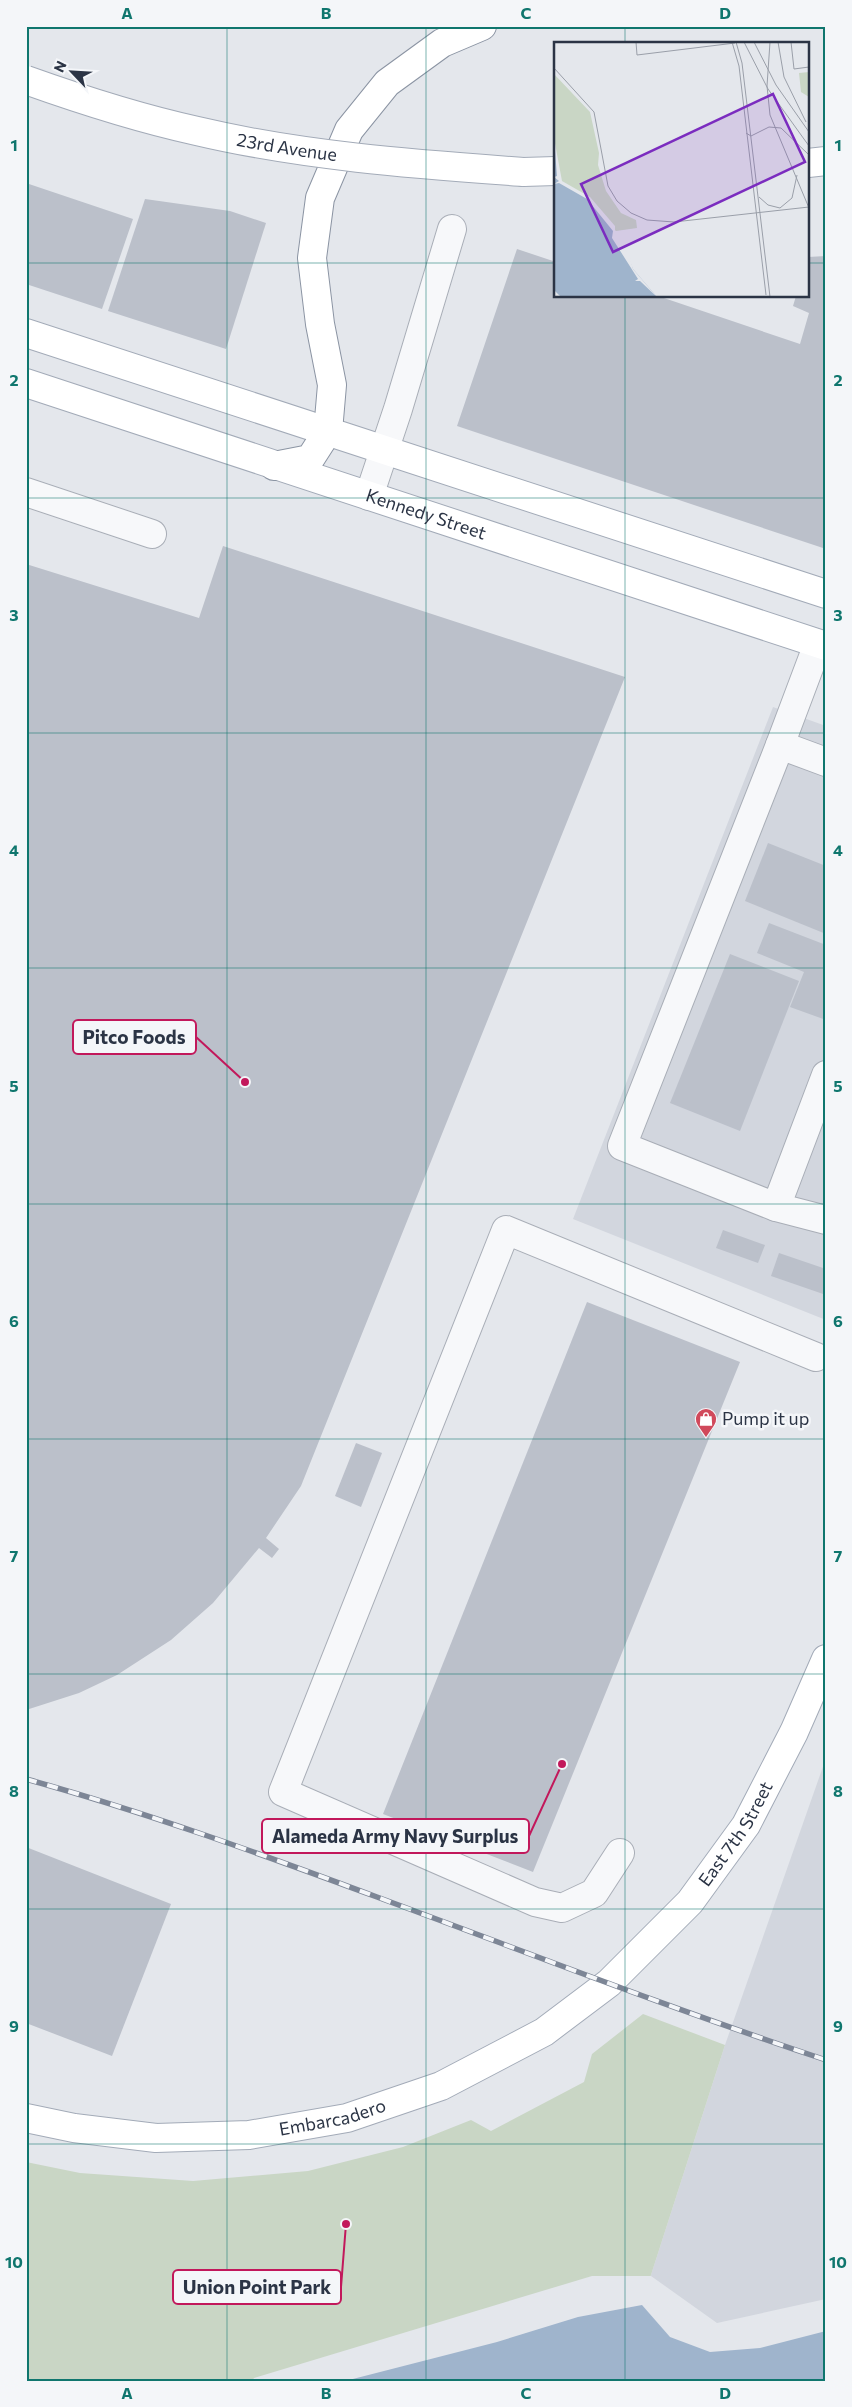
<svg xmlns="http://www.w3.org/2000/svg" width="852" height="2407" font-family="Commissioner,sans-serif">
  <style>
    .built { fill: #d2d6de }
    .green { fill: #c9d6c5 }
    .water { fill: #9fb4cc }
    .pier { fill: #e4e7ec }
    .building { fill: #bbc0ca }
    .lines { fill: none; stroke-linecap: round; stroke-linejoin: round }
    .minor-casing { stroke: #a9aeb7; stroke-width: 30 }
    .major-casing { stroke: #a3abb8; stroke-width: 30 }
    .highway-casing { stroke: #8b94a3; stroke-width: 30 }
    .minor { stroke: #f7f8fa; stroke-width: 28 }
    .major { stroke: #fff; stroke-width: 28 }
    .highway { stroke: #fff; stroke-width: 28 }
    .rail-casing { stroke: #7d8696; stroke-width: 5.5 }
    .rail { stroke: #f4f6f9; stroke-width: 4; stroke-dasharray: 11; stroke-linecap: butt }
    .major-bridge-casing { stroke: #a3abb8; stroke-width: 30; stroke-linecap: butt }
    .major-bridge { stroke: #fff; stroke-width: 28 }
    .grid { fill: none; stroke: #0f766e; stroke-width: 1; stroke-opacity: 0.55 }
    .labels { text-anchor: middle; stroke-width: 5; stroke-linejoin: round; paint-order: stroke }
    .street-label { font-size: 18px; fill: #2b3445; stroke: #f4f6f9 }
    .poi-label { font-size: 18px; fill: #2b3445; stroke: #f4f6f9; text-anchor: start }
    .inset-road { fill: none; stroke: #9a9fa9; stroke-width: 1 }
    .view { fill: #7b2cbf; fill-opacity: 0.15; stroke: #7b2cbf; stroke-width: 2.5 }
    .inset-edge { fill: none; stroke: #2b3445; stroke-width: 2.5 }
    .leader { fill: none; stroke: #c2185b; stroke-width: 2 }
    .callout-dot { fill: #c2185b; stroke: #f4f6f9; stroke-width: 2 }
    .callout { fill: #f4f6f9; stroke: #c2185b; stroke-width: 2 }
    .callout-label { font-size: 19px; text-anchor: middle; font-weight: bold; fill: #2b3445 }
    .neatline { fill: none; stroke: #0f766e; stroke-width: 2 }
    .grid-label { font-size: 16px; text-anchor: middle; font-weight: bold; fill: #0f766e }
  </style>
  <rect width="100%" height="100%" fill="#e4e7ec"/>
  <g class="built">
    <path d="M773,707L826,726V1320L573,1219Z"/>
    <path d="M826,1758V2301L717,2326L650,2278L725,2045Z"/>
  </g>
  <path class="green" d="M643,2014L725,2045L650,2278L255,2381H26V2162L80,2173L193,2181L308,2171L403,2147L471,2120L491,2131L584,2082L592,2054Z"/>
  <path class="water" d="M592,2278L717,2326L826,2301V2381H255Z"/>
  <path class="pier" d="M592,2276H651L717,2323L826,2299V2331L760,2348L710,2352L670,2337L642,2305L578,2317L497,2342L345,2381H252L254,2378Z"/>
  <g class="building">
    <path d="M26,183L133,219L102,309L26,284Z"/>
    <path d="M145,199L230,211L266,223L226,349L108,311Z"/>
    <path d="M517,249L556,262V296H658L800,344L809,313L793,306L796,296H808V257L826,256V549L457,426Z"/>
    <path d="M223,546L625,677L301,1486L266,1538L279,1549L272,1558L259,1548L213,1603L171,1640L117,1675L79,1693L26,1710V564L199,618Z"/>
    <path d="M768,843L826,866V934L745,901Z"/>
    <path d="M769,923L826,945V1020L790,1007L804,972L757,953Z"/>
    <path d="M730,954L799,981L740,1131L670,1103Z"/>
    <path d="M723,1230L765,1245L758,1263L716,1248Z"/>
    <path d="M779,1253L826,1269V1295L771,1276Z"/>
    <path d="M587,1302L740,1362L533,1872L383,1814Z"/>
    <path d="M356,1443L382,1453L361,1507L335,1496Z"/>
    <path d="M26,1847L171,1904L112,2056L26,2023Z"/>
  </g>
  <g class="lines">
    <g class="minor-casing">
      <g id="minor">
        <path d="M26,492L152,534"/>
        <path d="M369,496L398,409L452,229"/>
        <path d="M780,745L818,644"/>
        <path d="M826,762L780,745L622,1146L776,1207L826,1220"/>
        <path d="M776,1207L826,1075"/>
        <path d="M620,1853L594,1893L562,1908L535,1902L283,1792L506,1230L816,1357"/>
      </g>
    </g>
    <g class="major-casing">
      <g id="major">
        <path d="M808,163L826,161"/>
        <path d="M523,172L556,171"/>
        <path d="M26,333L826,594"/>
        <path id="s1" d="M26,383L826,646"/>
        <path id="s2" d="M26,2118L74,2128L156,2138L249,2135L347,2118L441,2086L544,2032L609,1983L690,1902L746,1825L794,1732L826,1659"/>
      </g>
    </g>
    <g class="highway-casing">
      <path id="highway" d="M274,466L310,459L328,431L332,385L320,324L312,258L320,198L349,130L387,83L442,43L482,26"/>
    </g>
    <use href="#minor" class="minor"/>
    <use href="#major" class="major"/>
    <use href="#highway" class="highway"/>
    <g class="rail-casing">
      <path id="rail" d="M26,1779C145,1812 261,1854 377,1897C526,1952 675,2010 826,2060"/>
    </g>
    <use href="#rail" class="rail"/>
    <g class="major-bridge-casing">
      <g id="major-bridge">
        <path id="s3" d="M26,80C82,100 138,118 197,131C303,156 414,164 523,172"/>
      </g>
    </g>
    <use href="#major-bridge" class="major-bridge"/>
  </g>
  <path class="grid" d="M227,26V2381M426,26V2381M625,26V44M26,263H556M808,263H826M625,296V2381M26,498H826M26,733H826M26,968H826M26,1204H826M26,1439H826M26,1674H826M26,1909H826M26,2144H826"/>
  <defs>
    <g id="shop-pin" transform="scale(1.125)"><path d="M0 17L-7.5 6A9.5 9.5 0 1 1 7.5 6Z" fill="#d1495b" stroke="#f4f6f9"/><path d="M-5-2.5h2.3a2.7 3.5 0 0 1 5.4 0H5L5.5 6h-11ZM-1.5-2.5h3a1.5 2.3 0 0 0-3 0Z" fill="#fff"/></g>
  </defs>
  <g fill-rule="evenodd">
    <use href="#shop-pin" x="706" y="1419"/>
  </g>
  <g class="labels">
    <g class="street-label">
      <text dy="6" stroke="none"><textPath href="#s3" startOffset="270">23rd Avenue</textPath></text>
      <text dy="6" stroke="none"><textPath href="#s1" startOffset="421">Kennedy Street</textPath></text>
      <text dy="6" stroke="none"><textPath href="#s2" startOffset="818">East 7th Street</textPath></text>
      <text dy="6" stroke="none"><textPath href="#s2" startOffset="310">Embarcadero</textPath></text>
    </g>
    <g class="poi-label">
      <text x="722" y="1425">Pump it up</text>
    </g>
  </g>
  <g transform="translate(554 42)">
    <rect width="255" height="255" fill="#e4e7ec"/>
    <path d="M255,30V55L247,50L245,31ZM0,32L36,70L45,111L44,123L52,149L67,171L82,178L83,186L62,189L7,139L0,98Z" fill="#c9d6c5"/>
    <path d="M0,98L7,139L34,156L59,184L60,196L73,211L79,227L103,255H7L0,248Z" fill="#9fb4cc"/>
    <path d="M0,96L8,139L36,155L61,184V195L75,212L79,227L103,255L86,239H81L84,237L58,196L59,189L33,157L5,141L0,142L5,139L0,135L3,134Z" fill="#e4e7ec"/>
    <path class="inset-road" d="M82,0L83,13L181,1M178,0L185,24L212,253M182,0L188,21L216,255M190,0L214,47L255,104M200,0L222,43L255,90M216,0L213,44L216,73L255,166M224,0L230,35L252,80M237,0L240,27L255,25M0,26L40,70L54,144L63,159L77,171L93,178L120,180L255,165M192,91L197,94L215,85L227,86L255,113M205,155L214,163L226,166L238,156L243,133"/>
    <path class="view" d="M219,52L251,120L59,210L27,142Z"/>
    <rect width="255" height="255" class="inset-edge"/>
  </g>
  <path class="leader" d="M245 1082L196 1037M562 1764L529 1836M346 2224L341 2287"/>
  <g class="callout-dot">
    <circle cx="245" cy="1082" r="5"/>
    <circle cx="562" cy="1764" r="5"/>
    <circle cx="346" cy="2224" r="5"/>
  </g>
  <g class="callout">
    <rect x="73" y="1020" width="123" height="34" rx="5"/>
    <rect x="262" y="1819" width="267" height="34" rx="5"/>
    <rect x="173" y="2270" width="168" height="34" rx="5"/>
  </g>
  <g class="callout-label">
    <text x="134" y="1044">Pitco Foods</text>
    <text x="395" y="1843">Alameda Army Navy Surplus</text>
    <text x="257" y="2294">Union Point Park</text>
  </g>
  <rect width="852" height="2407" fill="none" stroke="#f4f6f9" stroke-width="55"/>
  <g transform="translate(72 72) rotate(295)" stroke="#f4f6f9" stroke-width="4" paint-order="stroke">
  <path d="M0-4L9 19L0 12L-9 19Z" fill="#2b3445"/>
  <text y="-8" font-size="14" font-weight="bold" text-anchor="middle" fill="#2b3445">N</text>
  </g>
  <rect x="28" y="28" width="796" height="2352" class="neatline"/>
  <g class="grid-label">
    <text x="127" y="19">A</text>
    <text x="326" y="19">B</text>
    <text x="526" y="19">C</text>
    <text x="725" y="19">D</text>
    <text x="14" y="151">1</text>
    <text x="838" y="151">1</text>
    <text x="14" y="386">2</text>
    <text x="838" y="386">2</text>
    <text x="14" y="621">3</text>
    <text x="838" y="621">3</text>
    <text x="14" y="856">4</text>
    <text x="838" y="856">4</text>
    <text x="14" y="1092">5</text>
    <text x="838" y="1092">5</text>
    <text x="14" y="1327">6</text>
    <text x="838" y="1327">6</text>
    <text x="14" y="1562">7</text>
    <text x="838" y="1562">7</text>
    <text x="14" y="1797">8</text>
    <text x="838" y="1797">8</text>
    <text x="14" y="2032">9</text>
    <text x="838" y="2032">9</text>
    <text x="14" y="2268">10</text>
    <text x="838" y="2268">10</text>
    <text x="127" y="2399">A</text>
    <text x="326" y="2399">B</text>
    <text x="526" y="2399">C</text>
    <text x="725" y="2399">D</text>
  </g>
</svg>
